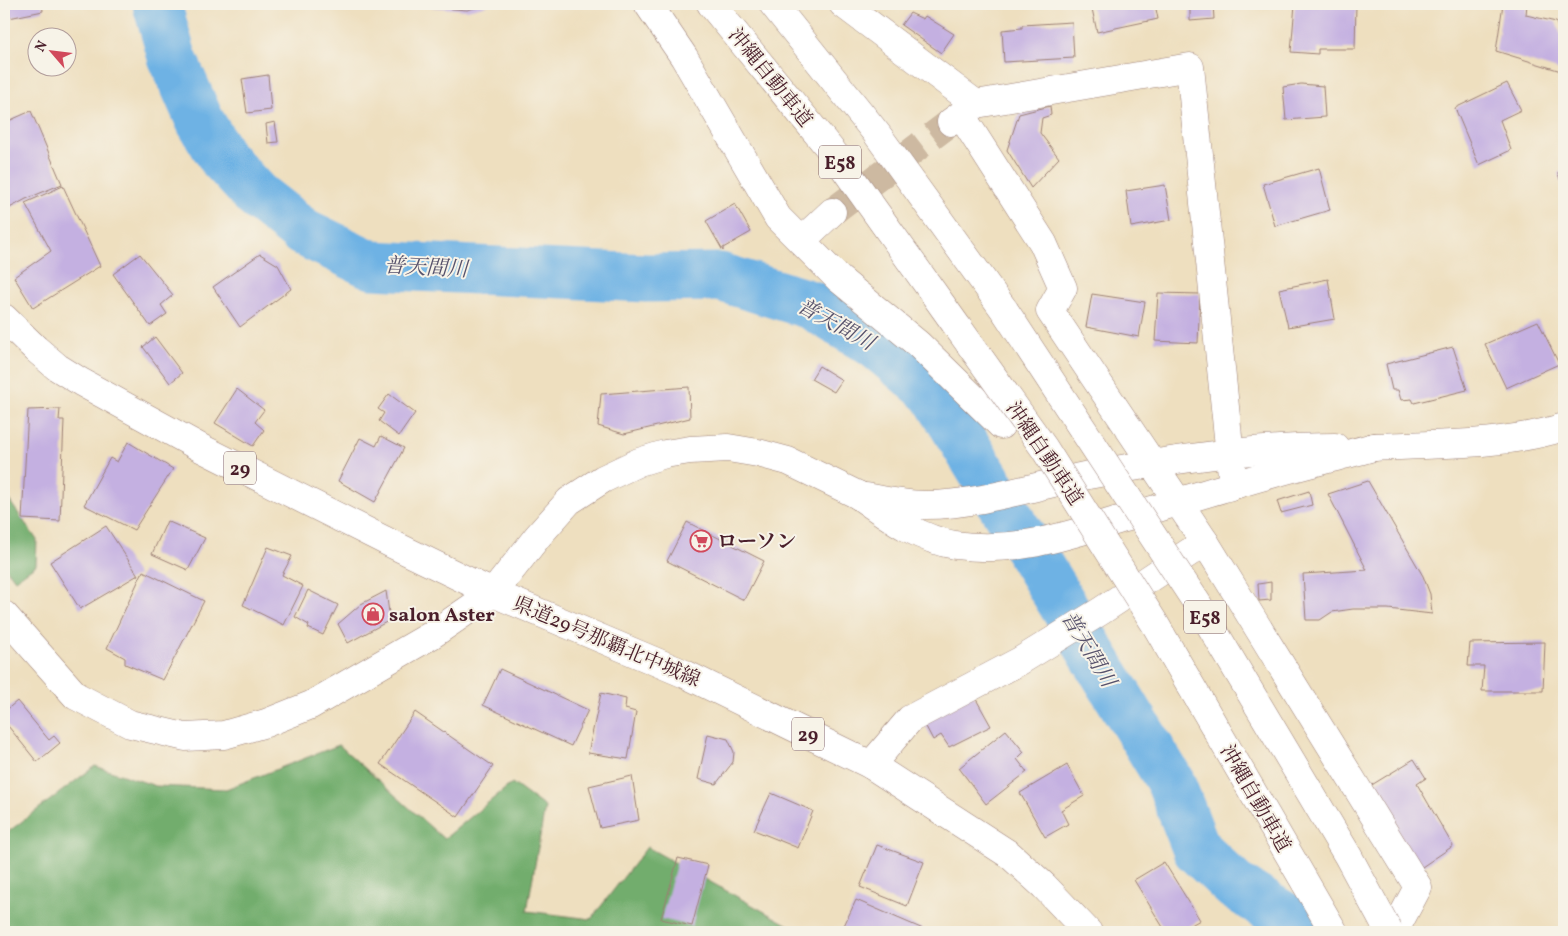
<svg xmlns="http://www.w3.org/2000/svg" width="1568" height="936" font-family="Vollkorn,'Noto Serif JP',serif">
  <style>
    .forest { fill: #72ad6d; stroke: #5e664c }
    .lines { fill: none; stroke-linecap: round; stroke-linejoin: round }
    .river { stroke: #6eb2e4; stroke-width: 49 }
    .building { fill: #c4b0e1 }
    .minor-tunnel { stroke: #cdb9a1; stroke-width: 28; stroke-dasharray: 28 14; stroke-linecap: butt }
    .minor-casing { stroke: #9c7f75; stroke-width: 29 }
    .tertiary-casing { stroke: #9c7f75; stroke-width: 29 }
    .primary-casing { stroke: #9c7f75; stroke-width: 29 }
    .motorway-casing { stroke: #9c7f75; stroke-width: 29 }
    .minor { stroke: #fff; stroke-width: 28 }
    .tertiary { stroke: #fff; stroke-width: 28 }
    .primary { stroke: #fff; stroke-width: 28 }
    .motorway { stroke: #fff; stroke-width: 28 }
    .motorway-bridge-casing { stroke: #9c7f75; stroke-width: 29; stroke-linecap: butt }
    .motorway-bridge { stroke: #fff; stroke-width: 28 }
    .labels { text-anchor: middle; stroke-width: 4; stroke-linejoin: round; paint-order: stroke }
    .shield { fill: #f7f3e8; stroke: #7e5f64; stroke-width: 1 }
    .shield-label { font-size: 19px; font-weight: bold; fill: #4a1f2b }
    .street-label { font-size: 20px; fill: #4a1f2b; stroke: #f7f3e8 }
    .poi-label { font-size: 20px; font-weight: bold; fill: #4a1f2b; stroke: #f7f3e8; text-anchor: start }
    .water-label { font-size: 21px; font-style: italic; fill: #57526c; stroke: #f7f3e8 }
  </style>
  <rect width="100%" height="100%" fill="#f7f3e8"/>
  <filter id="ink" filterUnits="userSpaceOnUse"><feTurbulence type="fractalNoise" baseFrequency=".02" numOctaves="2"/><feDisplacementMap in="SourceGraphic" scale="10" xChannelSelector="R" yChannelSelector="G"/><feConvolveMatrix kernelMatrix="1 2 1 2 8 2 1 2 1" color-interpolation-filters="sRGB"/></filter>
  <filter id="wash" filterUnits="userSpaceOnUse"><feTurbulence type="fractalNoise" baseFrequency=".0096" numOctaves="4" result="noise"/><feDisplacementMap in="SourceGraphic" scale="20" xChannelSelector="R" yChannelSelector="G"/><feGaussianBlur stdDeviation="1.12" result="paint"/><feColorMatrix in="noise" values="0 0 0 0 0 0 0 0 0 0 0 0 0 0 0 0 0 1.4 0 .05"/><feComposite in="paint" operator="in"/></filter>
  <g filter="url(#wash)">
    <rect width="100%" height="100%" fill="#eedfbf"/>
    <g class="forest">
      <path d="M4,493L37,540L36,565L15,580L4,566Z"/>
      <path d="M339,745L444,839L512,783L545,807L527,911L591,919L647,847L801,932H4V835L95,766L156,786L226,789Z"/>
    </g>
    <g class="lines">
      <path class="river" d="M157,4L172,57L200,121L223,159L256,195L303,232L372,265L646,278L720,277L811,305L875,344L934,393L1170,781L1197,850L1235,886L1284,916L1320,932"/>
    </g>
    <g id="blocks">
      <g class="building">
        <path d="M4,4H42L43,11L4,19Z"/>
        <path d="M414,4H491L467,10L429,7Z"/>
        <path d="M1091,4H1155L1158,19L1097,32Z"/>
        <path d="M1190,4H1213L1214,19L1190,21Z"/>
        <path d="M1295,4H1356L1355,49H1318V54L1291,52Z"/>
        <path d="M1503,4H1527L1526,15L1556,22L1564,43L1561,71L1496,51Z"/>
        <path d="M910,13L923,19L925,16L954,34L941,53L901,25Z"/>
        <path d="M1072,22L1074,58L1004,62L1002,30L1022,28V25Z"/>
        <path d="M268,75L271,110L247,113L242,79Z"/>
        <path d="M1507,83L1521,110L1500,120L1511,150L1479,165L1455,108Z"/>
        <path d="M1301,84L1323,86L1325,117L1286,120L1283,87Z"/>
        <path d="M1050,106L1051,115L1042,118L1040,133L1059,158L1031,188L1007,150L1019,114Z"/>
        <path d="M31,111L62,184L26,199L4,211V123Z"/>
        <path d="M275,122L278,142L268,143L266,124Z"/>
        <path d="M1319,168L1330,210L1275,226L1263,184Z"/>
        <path d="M1564,170V191L1558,173Z"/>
        <path d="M1165,185L1171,220L1131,227L1126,191Z"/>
        <path d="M63,186L100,266L33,308L14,277L51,251L25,203Z"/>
        <path d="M735,204L751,232L723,248V251L706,221Z"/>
        <path d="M140,254L173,295L161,305L167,314L150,326L113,274Z"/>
        <path d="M260,254L278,265L291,289L240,327L213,287Z"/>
        <path d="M1328,279L1335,319L1288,327L1279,289Z"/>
        <path d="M1158,293L1200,294L1198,343L1155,341Z"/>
        <path d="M1092,294L1145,302L1139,337L1086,327Z"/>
        <path d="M1538,321L1559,364L1506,388L1485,344Z"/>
        <path d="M155,337L182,373L170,383L143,347Z"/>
        <path d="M1453,347L1467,390L1414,403L1412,399L1401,400L1398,390H1392L1386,364Z"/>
        <path d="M819,366L842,380L834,392L811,379Z"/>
        <path d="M689,387L690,418L624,434L598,426L601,394Z"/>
        <path d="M237,389L264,410L255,422L264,430L253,446L215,423Z"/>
        <path d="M389,394L415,413L399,436L379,421L384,413L378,409Z"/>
        <path d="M60,409L59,420H64L60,521L22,519L28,410Z"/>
        <path d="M381,436L404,448L375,502L338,481L360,438L376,446Z"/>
        <path d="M128,442L173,469L134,530L84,505L110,458L117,462Z"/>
        <path d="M1368,481L1423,576L1430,594L1432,614L1388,609H1353L1332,612L1320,620H1306L1303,574L1367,570L1328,494Z"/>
        <path d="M1309,491L1312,505L1281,513L1277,501Z"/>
        <path d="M167,521L205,538L188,570L152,554Z"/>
        <path d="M687,522L764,561L744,600L667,561Z"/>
        <path d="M106,526L138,575L80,609L50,562Z"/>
        <path d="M268,547L292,556L282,575L303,586L284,625L243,605Z"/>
        <path d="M143,571L204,601L163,680L125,664V658L107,648Z"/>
        <path d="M1271,582V600L1259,601L1258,584Z"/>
        <path d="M308,590L338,605L323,635L308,628L309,625L295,617Z"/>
        <path d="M386,591L390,620L348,643L338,624L361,604Z"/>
        <path d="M1545,642L1543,691H1482L1484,666H1468L1470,643Z"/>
        <path d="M500,669L588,710L571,746L483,705Z"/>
        <path d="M972,692L991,726L949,747L941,735L933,740L922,719Z"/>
        <path d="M601,693L626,699L625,709L636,712L628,759L588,753Z"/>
        <path d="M17,701L49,740L54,736L60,743L37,762L4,721V712Z"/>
        <path d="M415,712L493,766L458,817L380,764Z"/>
        <path d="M1006,730L1024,752L1017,759L1027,772L986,804L959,768Z"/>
        <path d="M708,734L728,739L734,752L733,762L716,784L698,779Z"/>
        <path d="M1414,759L1426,778L1417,784L1453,846L1419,869L1370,786Z"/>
        <path d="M1067,765L1084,796L1061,810L1068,824L1045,837L1020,793Z"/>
        <path d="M632,776L639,820L600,828L589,786Z"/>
        <path d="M771,793L813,811L798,848L754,830Z"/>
        <path d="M877,845L924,862L907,906L860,887Z"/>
        <path d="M678,858L708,865L692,926L661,919Z"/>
        <path d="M1164,862L1200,920L1179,932H1166L1134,880Z"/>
        <path d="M856,900L930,932H841Z"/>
        <path d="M1204,927L1209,932H1198Z"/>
      </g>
    </g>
  </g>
  <g filter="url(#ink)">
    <use href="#blocks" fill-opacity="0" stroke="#9c7f75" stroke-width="1"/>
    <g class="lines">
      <path class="minor-tunnel" d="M832,212L951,122"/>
      <g class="minor-casing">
        <g id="minor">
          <path d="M648,4L684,57L778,218L839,279L918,344L1001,425"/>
          <path d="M843,4L976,104"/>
          <path d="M961,115L1043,243L1063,288L1050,311L1205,542L1418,887L1394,932"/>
          <path d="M951,122L976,104L1190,67L1233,485"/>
          <path d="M801,241L832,212"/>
          <path d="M858,495C888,516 918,539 955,545C1012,553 1061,538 1115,521C1154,510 1192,497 1231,486C1278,471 1326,460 1374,447"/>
          <path d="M866,497C886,501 906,505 926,505C979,505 1041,484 1094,474C1173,459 1254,447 1335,447"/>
          <path d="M871,765L910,719L1020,661L1101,611L1205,542"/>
        </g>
      </g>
      <g class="tertiary-casing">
        <g id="tertiary">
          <path d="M1374,447C1437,444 1504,446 1564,427"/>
          <path d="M4,615L76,696L130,724L185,737L224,735L266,723L311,705L430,636L493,593L538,536L569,501L603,479L639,462L665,454L690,450L728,448L758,453L788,461L858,495"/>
        </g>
      </g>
      <g class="primary-casing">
        <path id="primary" d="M4,318L36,349L57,367L81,382L201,448L392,544L493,593L685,674L871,765L1010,855L1044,886L1088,932"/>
      </g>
      <g class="motorway-casing">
        <g id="motorway">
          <path d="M711,4L835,155L959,329"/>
          <path d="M773,4L877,134L1005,311"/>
        </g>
      </g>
      <use href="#minor" class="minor"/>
      <use href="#tertiary" class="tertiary"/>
      <use href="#primary" class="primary"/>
      <use href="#motorway" class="motorway"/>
      <g class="motorway-bridge-casing">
        <g id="motorway-bridge">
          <path d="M1005,311L1197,603L1348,856L1389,932"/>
          <path d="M959,329L1044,448L1155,624L1334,932"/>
        </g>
      </g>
      <use href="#motorway-bridge" class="motorway-bridge"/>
    </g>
  </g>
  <defs>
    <g id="supermarket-ring" transform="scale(1.125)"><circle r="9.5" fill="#f7f3e8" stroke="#d1495b" stroke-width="1.5"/><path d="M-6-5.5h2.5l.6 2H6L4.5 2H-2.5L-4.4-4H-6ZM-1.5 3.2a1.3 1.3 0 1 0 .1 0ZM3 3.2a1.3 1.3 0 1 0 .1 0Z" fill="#d1495b"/></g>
    <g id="shop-ring" transform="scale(1.125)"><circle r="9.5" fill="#f7f3e8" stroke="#d1495b" stroke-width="1.5"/><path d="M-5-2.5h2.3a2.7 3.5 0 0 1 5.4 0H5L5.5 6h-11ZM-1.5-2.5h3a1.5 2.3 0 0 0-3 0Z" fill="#d1495b"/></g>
  </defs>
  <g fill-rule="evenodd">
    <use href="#supermarket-ring" x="701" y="541"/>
    <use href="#shop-ring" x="373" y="614"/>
  </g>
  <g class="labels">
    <g class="shield">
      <rect x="819" y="145.5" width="42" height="33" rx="4"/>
      <rect x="224" y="451.5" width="32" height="33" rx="4"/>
      <rect x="1184" y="600.5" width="42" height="33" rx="4"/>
      <rect x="792" y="717.5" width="32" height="33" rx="4"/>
    </g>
    <g class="shield-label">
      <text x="840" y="169">E58</text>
      <text x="240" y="475">29</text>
      <text x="1205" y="624">E58</text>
      <text x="808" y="741">29</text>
    </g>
    <g class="street-label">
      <text transform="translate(771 77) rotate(51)" y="7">沖縄自動車道</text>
      <text transform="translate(1045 453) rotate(56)" y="7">沖縄自動車道</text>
      <text transform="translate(607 641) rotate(23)" y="7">県道29号那覇北中城線</text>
      <text transform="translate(1256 798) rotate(60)" y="7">沖縄自動車道</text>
    </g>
    <g class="poi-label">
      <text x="717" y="548">ローソン</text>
      <text x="389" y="621">salon Aster</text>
    </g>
    <g class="water-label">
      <text transform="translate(426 267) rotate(3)" y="7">普天間川</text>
      <text transform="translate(836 324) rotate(29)" y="7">普天間川</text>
      <text transform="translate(1089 649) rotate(59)" y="7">普天間川</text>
    </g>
  </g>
  <rect width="1568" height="936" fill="none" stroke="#f7f3e8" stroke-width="20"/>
  <g transform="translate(52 52) rotate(298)"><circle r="24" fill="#f7f3e8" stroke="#b29e9c"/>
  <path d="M0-4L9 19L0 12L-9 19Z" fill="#d1495b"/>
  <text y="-8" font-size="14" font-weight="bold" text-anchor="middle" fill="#4a1f2b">N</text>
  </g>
</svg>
